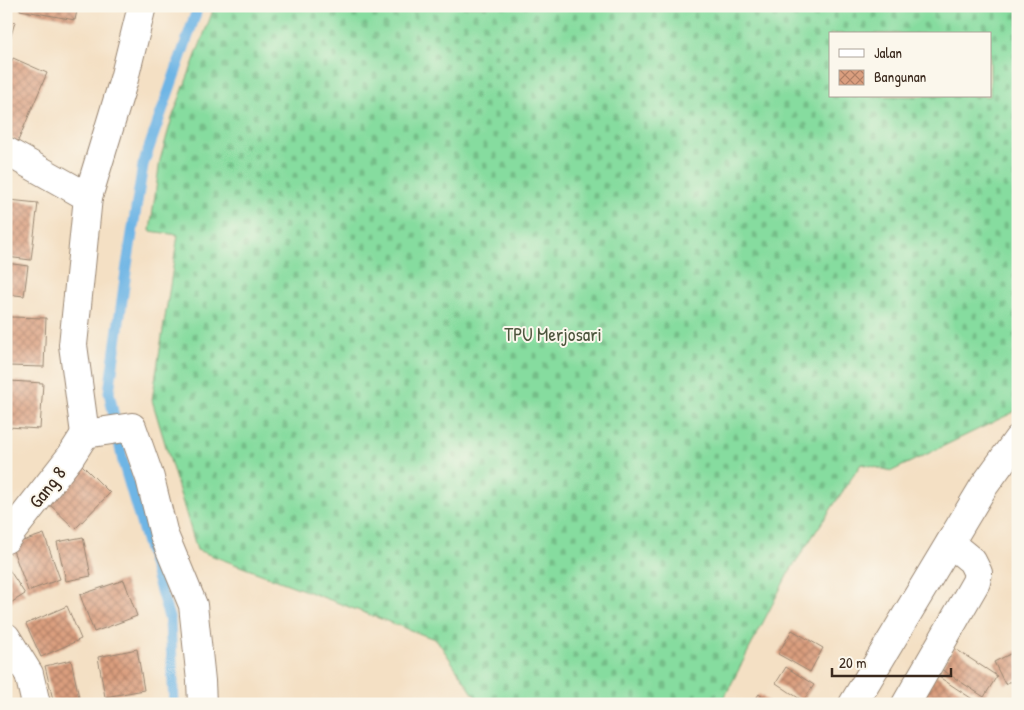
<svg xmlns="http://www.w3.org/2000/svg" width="1024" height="710" font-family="'Patrick Hand',sans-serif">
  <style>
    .cemetery { fill: url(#cemetery-stones); stroke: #60835e; fill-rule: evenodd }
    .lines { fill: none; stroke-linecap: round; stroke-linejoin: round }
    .stream { stroke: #6eb5e5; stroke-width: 11 }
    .building { fill: url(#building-cross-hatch) }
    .minor-casing { stroke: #988571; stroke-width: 30 }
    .minor { stroke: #fff; stroke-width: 28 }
    .labels { text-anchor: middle; stroke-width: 4; stroke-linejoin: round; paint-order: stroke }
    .park-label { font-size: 19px; fill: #4e563e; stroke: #fbf7ec }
    .street-label { font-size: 19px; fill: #3b2a1e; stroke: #fbf7ec }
  </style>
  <defs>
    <pattern id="cemetery-stones" width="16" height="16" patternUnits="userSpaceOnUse" patternTransform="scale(1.25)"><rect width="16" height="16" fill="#86dc9f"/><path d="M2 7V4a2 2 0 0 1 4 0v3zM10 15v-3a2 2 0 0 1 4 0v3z" fill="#75bd88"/></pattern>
    <pattern id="building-cross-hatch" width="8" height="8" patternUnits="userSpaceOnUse" patternTransform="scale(1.25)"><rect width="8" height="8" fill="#da9e7e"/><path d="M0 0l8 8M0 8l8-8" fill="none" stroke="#b28167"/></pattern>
  </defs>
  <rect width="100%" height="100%" fill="#fbf7ec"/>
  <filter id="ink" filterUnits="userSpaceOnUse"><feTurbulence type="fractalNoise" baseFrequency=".02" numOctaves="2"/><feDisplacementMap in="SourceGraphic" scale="10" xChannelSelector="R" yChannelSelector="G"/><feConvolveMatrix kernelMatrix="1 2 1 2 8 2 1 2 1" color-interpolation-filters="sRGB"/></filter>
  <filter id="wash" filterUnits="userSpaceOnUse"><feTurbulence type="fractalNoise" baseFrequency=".0096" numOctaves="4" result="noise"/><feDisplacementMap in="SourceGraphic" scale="20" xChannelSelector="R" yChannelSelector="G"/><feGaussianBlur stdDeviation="1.12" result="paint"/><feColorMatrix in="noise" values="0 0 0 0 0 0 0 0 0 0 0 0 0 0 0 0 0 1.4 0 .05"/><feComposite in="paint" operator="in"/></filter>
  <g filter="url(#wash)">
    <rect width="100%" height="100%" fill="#f4e0c4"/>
    <path class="cemetery" d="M213,6H1018V407L1014,412L892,471L861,464L789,572L721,704H480L437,640L197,550L152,400L178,235L150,231L160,160L172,118L212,13ZM830,34H990V96H830Z"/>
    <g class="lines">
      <path class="stream" d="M174,704L170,621L123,462L109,392L127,265L143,165L196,13V6"/>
    </g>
    <g id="blocks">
      <g class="building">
        <path d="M21,6H78L75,20L20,10Z"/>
        <path d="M6,19L15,22L7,49H6Z"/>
        <path d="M13,58L47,73L18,141L6,136V73Z"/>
        <path d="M9,200L38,203L31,260L6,257V224Z"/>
        <path d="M6,263L28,266L24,296L6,294Z"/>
        <path d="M9,317L46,318L44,367L8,366Z"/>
        <path d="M10,381L43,383L40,429L8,427Z"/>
        <path d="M80,463L110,493L75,529L44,499Z"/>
        <path d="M44,534L60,579L28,591L11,545Z"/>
        <path d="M83,537L91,576L66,581L57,542Z"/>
        <path d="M6,565L25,594L9,604L6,599Z"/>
        <path d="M124,580L137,616L94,632L80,595Z"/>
        <path d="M67,606L81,639L41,657L26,624Z"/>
        <path d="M792,630L823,648L810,672L778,654Z"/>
        <path d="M954,648L997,676L984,697L941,669Z"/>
        <path d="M137,649L144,690L105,697L98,657Z"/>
        <path d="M1018,650V678L1005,684L994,662Z"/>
        <path d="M71,660L80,702L71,704H54L45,666Z"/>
        <path d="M786,667L814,685L803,701L776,683Z"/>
        <path d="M936,675L980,704H917Z"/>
        <path d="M759,694L772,704H752Z"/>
      </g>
    </g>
  </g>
  <g filter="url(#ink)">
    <use href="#blocks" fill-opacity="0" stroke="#988571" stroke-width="1"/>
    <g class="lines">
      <g class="minor-casing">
        <g id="minor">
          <path d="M6,151L88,197"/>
          <path d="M85,434L73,345L88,197L124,79L142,6"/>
          <path d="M85,434L132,427L150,478L164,535L193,605L201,681L202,704"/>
          <path d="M6,539L71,456L85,434"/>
          <path d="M6,637L29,674L36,704"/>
          <path d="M853,704L984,486L1018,439"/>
          <path d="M906,704L976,582L978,573L972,561L950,543"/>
        </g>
      </g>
      <use href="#minor" class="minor"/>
    </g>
  </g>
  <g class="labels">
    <g class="park-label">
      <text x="553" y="341">TPU Merjosari</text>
    </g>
    <g class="street-label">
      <text transform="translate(47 487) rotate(-52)" y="7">Gang 8</text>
    </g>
  </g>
  <rect width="1024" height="710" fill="none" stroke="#fbf7ec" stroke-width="25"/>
  <rect x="829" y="32" width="162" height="65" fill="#fbf7ec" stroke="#aea59a"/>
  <rect x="839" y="49" width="25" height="8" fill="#ffffff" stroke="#aea59a"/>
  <text x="874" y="58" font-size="15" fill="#3b2a1e">Jalan</text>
  <rect x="839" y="70" width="25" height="15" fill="url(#building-cross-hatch)" stroke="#aea59a"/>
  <text x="874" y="82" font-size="15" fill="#3b2a1e">Bangunan</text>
  <path d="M832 668v8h119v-8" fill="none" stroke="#3b2a1e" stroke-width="2.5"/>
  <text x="839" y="668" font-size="15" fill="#3b2a1e" stroke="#fbf7ec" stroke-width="4" paint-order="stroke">20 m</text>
</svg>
